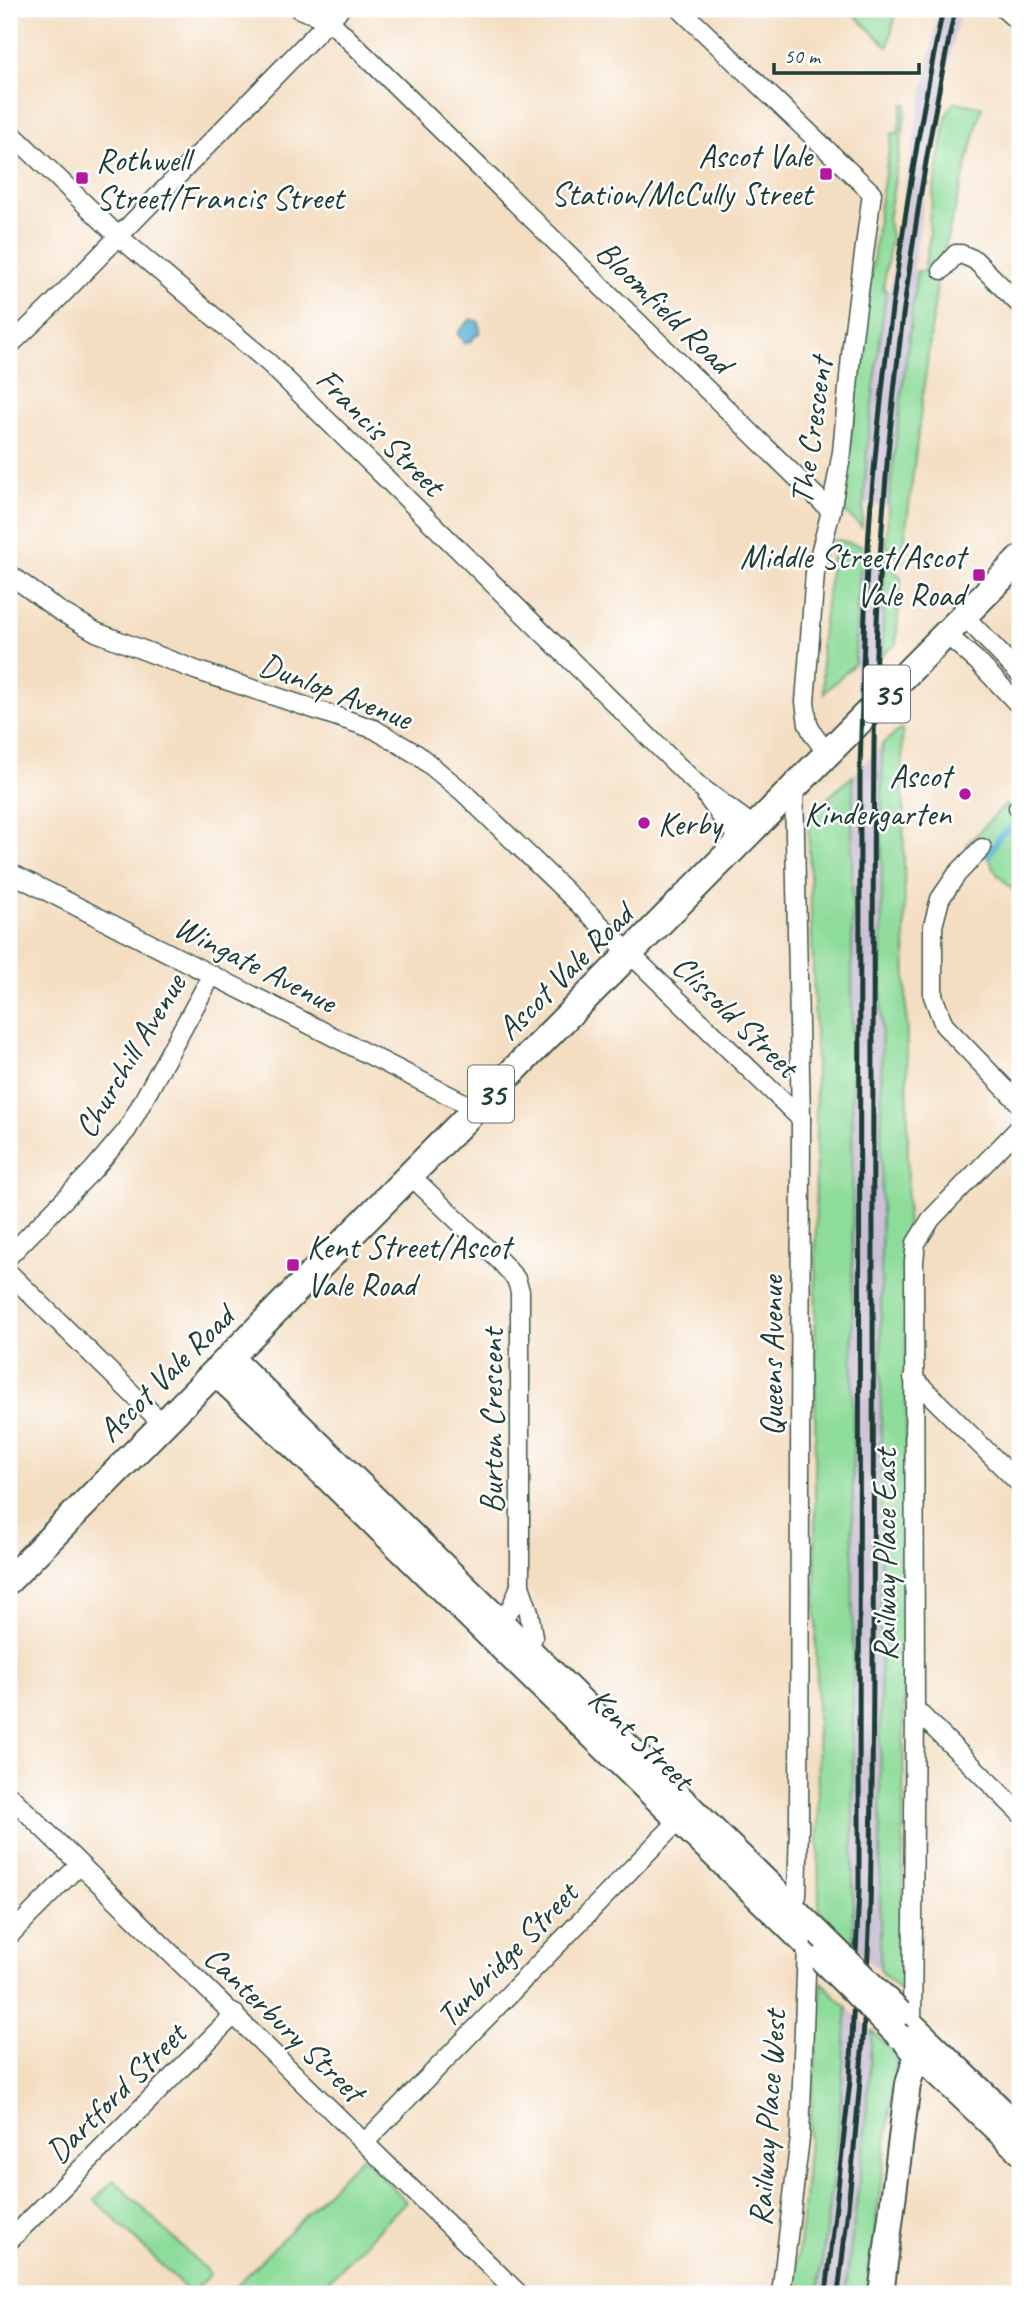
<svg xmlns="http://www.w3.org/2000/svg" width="1029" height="2303" font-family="Caveat,sans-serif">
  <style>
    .industrial { fill: #cbbfd5 }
    .green { fill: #8edc9a; stroke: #568c67; stroke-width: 2 }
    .water { fill: #53b0d1; stroke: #397682; stroke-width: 2 }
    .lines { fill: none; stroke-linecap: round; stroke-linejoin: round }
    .stream { stroke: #53b0d1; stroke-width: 6 }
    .street-casing { stroke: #3f5549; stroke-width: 21 }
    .secondary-casing { stroke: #3f5549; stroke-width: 28 }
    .primary-casing { stroke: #3f5549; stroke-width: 30 }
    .street { stroke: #fff; stroke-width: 18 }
    .secondary { stroke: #fff; stroke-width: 24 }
    .primary { stroke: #fff; stroke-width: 26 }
    .rail { stroke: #1f3d34; stroke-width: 5 }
    .secondary-bridge-casing { stroke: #3f5549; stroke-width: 28; stroke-linecap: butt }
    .secondary-bridge { stroke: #fff; stroke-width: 24 }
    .poi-dot { fill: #b5179e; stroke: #fff; stroke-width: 2.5 }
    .labels { text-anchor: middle; stroke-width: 5; stroke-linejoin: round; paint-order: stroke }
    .shield { fill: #fff; stroke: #627771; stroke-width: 2 }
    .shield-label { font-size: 32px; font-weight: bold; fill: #1f3d34 }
    .poi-label { font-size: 33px; fill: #1f3d34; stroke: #fff; text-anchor: end }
    .street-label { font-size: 33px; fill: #1f3d34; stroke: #fff }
  </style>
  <rect width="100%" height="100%" fill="#fff"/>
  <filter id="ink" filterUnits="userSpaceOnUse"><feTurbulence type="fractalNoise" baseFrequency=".0143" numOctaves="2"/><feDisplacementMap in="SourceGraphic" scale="14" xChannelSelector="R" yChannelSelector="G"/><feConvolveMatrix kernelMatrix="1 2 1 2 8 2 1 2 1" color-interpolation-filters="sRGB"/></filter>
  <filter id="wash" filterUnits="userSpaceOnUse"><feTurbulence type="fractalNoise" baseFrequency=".00686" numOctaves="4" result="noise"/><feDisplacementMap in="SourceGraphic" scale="28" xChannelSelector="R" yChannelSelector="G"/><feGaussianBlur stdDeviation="1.57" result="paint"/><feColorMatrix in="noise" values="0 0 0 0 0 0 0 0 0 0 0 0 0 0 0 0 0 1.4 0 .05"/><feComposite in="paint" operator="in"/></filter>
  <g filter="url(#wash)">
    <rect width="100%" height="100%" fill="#f4dec2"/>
    <g class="industrial">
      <path d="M939,9H960L933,143L920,223L913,270L917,271L888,506L862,504L868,437L886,290L890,291L906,180Z"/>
      <path d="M862,554L885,568L882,655L856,681L855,638Z"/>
      <path d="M882,744V1405L880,1971L853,1945L852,852L853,776Z"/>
      <path d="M847,2008L872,2031L865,2135L845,2294H818L839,2123Z"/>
    </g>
    <g class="green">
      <path d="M848,9H897L888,47Z"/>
      <path d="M954,102L982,107L939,268L902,561L886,546L888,506L917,271H924L930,234L929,219L947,114Z"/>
      <path d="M903,104H907L888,221L891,238L883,290H886L868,437L862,527L842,510L880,204L892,133H898Z"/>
      <path d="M838,540L862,546L855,638V663L824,693L821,645L834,541Z"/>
      <path d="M885,563L901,577L896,644L882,655Z"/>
      <path d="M902,728L908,1125L902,1993L880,1971L882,744Z"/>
      <path d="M853,776L852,852L853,1945L819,1912L815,1525L816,1065L808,815Z"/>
      <path d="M1007,803L1020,823V897L996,873L988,856L967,844Z"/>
      <path d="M822,1982L847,2008L839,2123L818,2294H793L803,2211Z"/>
      <path d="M872,2031L897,2055L867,2294H845L865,2135Z"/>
      <path d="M361,2157L406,2201L316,2294H229Z"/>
      <path d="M114,2180L210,2274L191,2294L95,2200Z"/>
    </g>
    <path class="water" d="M471,319L479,322L480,332L469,343H464L458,335V332Z"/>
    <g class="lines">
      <path class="stream" d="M988,856L1000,836L1018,821"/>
    </g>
  </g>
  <g filter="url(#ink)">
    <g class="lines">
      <g class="street-casing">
        <g id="street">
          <path d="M299,9L329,20L340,31L831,511"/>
          <path d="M680,9L872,193L852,345L842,452L831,511L815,573L805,702L808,724L813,734L828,755"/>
          <path d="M1004,9L1020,23"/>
          <path d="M9,131L118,236L270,364L675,763L699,786L756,828"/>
          <path d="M942,270L956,254H961L975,260L1020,305"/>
          <path d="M9,346L48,309L340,9"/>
          <path d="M9,574L58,610L96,632L198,671L374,729L418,755L463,792L801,1119"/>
          <path d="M964,616L1020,674"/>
          <path d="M946,634L977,661L1020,706"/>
          <path d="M707,797L726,823L743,841"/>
          <path d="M1018,808L1020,806"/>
          <path d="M982,848L957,874L940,899L933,926V996L944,1025L1020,1104"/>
          <path d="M9,872L476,1109"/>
          <path d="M410,1175L502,1263L516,1279L520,1291V1586L529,1612L533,1637L526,1659"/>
          <path d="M9,1256L93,1170L127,1130L212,975"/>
          <path d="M9,1273L163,1424"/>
          <path d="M913,1378L1020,1484"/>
          <path d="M491,1629L511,1608L520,1586"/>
          <path d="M915,1709L1020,1813"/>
          <path d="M9,1795L519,2294"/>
          <path d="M783,1913L797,1896L799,1828L801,1119L794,788"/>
          <path d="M9,1936L79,1865"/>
          <path d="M912,2024L915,1709L914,1261L916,1243L931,1219L1020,1127"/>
          <path d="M365,2142L686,1813"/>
          <path d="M9,2241L235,2014"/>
          <path d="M781,2294L800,2138L807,1946"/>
        </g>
      </g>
      <g class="secondary-casing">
        <g id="secondary">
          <path d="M230,1357L820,1934"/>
          <path d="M215,1373L325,1476L821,1959"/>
          <path d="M900,2013L1020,2128"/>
          <path d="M907,2044L1020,2152"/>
          <path d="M881,2294L908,2084L917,2054"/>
        </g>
      </g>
      <g class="primary-casing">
        <path id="primary" d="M9,1580L1020,559"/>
      </g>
      <use href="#street" class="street"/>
      <use href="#secondary" class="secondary"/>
      <use href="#primary" class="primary"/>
      <g class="rail">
        <path d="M826,2294L850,2081L859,1890L860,768C863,680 864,591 871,503C885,337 909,172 943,9"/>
        <path d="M838,2294C854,2167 865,2040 870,1911C876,1620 872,1329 873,1038C874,879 871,719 880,559C891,374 917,190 955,9"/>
      </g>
      <g class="secondary-bridge-casing">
        <g id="secondary-bridge">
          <path d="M820,1934L900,2013"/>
          <path d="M821,1959L899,2036"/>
        </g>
      </g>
      <use href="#secondary-bridge" class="secondary-bridge"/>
    </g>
  </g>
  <g class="poi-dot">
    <rect x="819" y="167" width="14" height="14" rx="3.5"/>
    <rect x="75" y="171" width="14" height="14" rx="3.5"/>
    <rect x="972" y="568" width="14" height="14" rx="3.5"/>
    <circle cx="965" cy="794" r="7"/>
    <circle cx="644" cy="823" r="7"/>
    <rect x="286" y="1258" width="14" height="14" rx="3.5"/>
  </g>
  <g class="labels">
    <g class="shield">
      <rect x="864" y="665.5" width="46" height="57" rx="5"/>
      <rect x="468" y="1065.5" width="46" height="57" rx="5"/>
    </g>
    <g class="shield-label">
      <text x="887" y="705">35</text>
      <text x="491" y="1105">35</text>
    </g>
    <g class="poi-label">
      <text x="812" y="167">Ascot Vale<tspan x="812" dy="38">Station/McCully Street</tspan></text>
      <text x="96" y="171" text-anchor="start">Rothwell<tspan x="96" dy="38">Street/Francis Street</tspan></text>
      <text x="965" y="568">Middle Street/Ascot<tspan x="965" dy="38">Vale Road</tspan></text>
      <text x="951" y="787">Ascot<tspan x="951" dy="38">Kindergarten</tspan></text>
      <text x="658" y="835" text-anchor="start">Kerby</text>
      <text x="307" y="1258" text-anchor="start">Kent Street/Ascot<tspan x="307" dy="38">Vale Road</tspan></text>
    </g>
    <g class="street-label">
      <text transform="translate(665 306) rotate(44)" y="12">Bloomfield Road</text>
      <text transform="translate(381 431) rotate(45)" y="12">Francis Street</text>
      <text transform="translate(810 431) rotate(-82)" y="12">The Crescent</text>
      <text transform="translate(336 690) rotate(21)" y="12">Dunlop Avenue</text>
      <text transform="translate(256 963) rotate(27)" y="12">Wingate Avenue</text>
      <text transform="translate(564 971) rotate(-45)" y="12">Ascot Vale Road</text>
      <text transform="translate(736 1015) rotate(44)" y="12">Clissold Street</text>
      <text transform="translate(129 1055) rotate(-59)" y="12">Churchill Avenue</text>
      <text transform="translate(771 1356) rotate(-90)" y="12">Queens Avenue</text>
      <text transform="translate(165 1373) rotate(-45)" y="12">Ascot Vale Road</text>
      <text transform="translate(491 1421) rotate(-90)" y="12">Burton Crescent</text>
      <text transform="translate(884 1555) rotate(-90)" y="12">Railway Place East</text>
      <text transform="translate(642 1738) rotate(44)" y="12">Kent Street</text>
      <text transform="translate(506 1954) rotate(-46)" y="12">Tunbridge Street</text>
      <text transform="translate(285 2023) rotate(44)" y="12">Canterbury Street</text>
      <text transform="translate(115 2092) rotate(-45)" y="12">Dartford Street</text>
      <text transform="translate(766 2118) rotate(-86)" y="12">Railway Place West</text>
    </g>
  </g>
  <rect width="1029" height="2303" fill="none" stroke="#fff" stroke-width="35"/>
  <path d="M774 63v10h145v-10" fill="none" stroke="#1f3d34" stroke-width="3.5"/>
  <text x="784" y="63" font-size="21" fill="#1f3d34" stroke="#ffffff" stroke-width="5" paint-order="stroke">50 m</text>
</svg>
